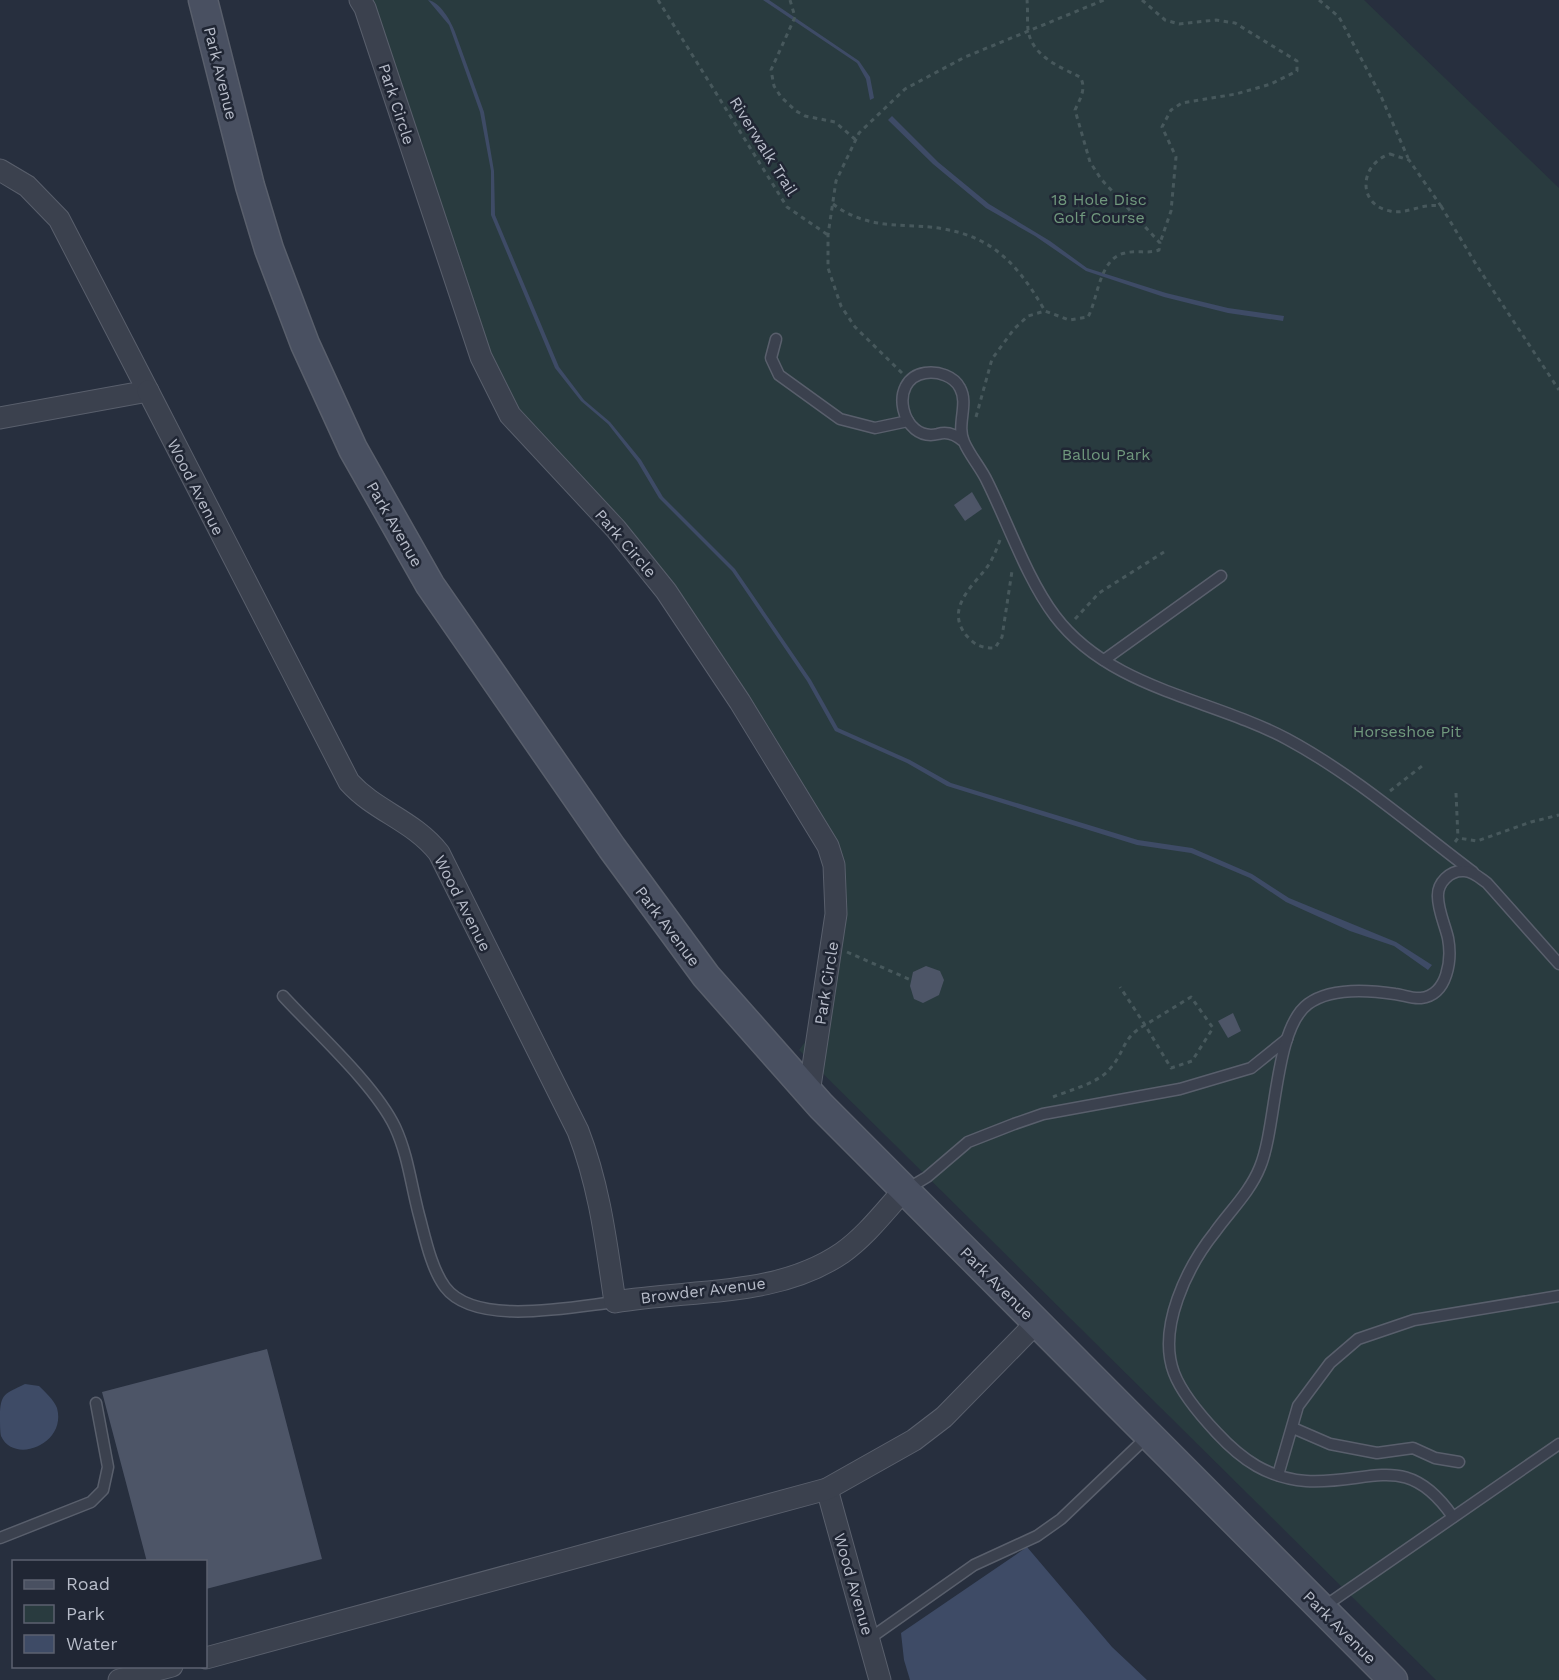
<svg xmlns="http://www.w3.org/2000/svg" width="1559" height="1680" font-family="'Work Sans',sans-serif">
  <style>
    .green { fill: #293b3f }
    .water { fill: #3e4b66 }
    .building { fill: #4d5567 }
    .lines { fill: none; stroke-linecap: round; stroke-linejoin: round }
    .lane-casing { stroke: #595f6c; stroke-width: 13 }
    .street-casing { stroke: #595f6c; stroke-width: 23 }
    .secondary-casing { stroke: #595f6c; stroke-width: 31 }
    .path { stroke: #47585c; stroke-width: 3; stroke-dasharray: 4.5 4.5; stroke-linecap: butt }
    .lane { stroke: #3b414e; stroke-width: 10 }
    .street { stroke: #3b414e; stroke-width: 21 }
    .secondary { stroke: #495061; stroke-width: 28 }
    .labels { text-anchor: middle; stroke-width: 5; stroke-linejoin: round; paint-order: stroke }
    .street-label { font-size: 16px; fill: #b7bcc9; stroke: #202634 }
    .park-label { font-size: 16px; fill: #70987d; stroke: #202634 }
  </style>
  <rect width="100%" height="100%" fill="#272f3e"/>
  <path class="green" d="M349,0H1364L1559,188V1680H1436L799,1050L812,1033L829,890L826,864L805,824L661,599L618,547L514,434L483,386L466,347L358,11Z"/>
  <g class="water">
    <path d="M428,0C440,2 451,21 455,32L484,112L494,171L495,215L559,367L584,400L610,422L641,460L663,497L735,569L811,680L838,728L910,760L951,783L1138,840L1192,848L1252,874L1289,898L1396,942L1432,965L1428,970L1394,946L1350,931L1286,902L1250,878L1191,853L1137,845L947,786L907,763L835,731L807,681L732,571L659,498L637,461L608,424L581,401L555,368L491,215V171L480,112L449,25Z"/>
    <path d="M763,0H769L859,61L870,77L874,98L870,100L866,79L857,63Z"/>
    <path d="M892,116L938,162L989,204L1050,241L1087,268L1166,293L1228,308L1284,316L1283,321L1228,313L1164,297L1086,271L1035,236L986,208L933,164L888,120Z"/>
    <path d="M25,1384L39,1386C45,1392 54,1400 57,1408C67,1444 14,1465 1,1436C0,1431 0,1423 0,1417C0,1393 5,1394 25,1384Z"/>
    <path d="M1027,1547L1112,1647L1147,1680H910L904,1660L901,1633Z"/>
  </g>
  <g class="building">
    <path d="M972,492L982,509L965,521L954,505Z"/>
    <path d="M926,966L940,971L944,980L939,995L923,1003L914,999L910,986L913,972Z"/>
    <path d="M1233,1013L1241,1031L1228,1038L1218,1021Z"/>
    <path d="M267,1349L322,1559L206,1589V1562H147L102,1392Z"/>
  </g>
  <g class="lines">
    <g class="lane-casing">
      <g id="lane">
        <path d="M776,339L771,358L779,375L840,419L875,428L908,421"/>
        <path d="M963,441C956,435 947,431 938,434C901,443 887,379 925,373C938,371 954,376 960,388C969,404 956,425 964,442C970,456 981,468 987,481C1008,523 1027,579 1055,616C1110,689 1210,698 1287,739C1354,775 1412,826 1473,872"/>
        <path d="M1104,660L1221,576"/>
        <path d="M283,996C316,1032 375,1085 395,1127C408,1155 411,1185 419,1215C425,1237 431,1268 445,1287C475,1327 571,1307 615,1302"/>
        <path d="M907,1189L927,1177L968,1142L1014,1124L1043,1114L1180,1089L1251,1068L1287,1039"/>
        <path d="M1293,1428L1330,1444L1377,1453L1413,1448L1435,1458L1459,1462"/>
        <path d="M1278,1475L1298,1406L1330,1363L1358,1339L1414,1320L1559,1296"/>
        <path d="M1453,1517C1406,1449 1371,1485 1306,1481C1268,1478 1242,1460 1217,1433C1201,1416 1182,1394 1174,1373C1157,1328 1187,1267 1215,1232C1230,1211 1250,1192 1260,1167C1277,1126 1274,1029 1308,1004C1331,987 1369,990 1395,994C1404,995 1412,999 1421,998C1448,995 1452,959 1448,938C1445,925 1438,910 1438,897C1437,883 1450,870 1464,871C1473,871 1480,878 1487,883L1559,964"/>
        <path d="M0,1538L91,1502L103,1490L108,1467L96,1403"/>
        <path d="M1322,1608L1559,1444"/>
        <path d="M869,1639L974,1565L1037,1536L1061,1519L1148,1436"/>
      </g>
    </g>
    <g class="street-casing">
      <g id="street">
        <path d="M360,0L365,8L481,357L510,415L616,529L666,591L740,702L828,846L834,865L836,914L809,1093"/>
        <path d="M0,170L27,186L59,219L148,391L0,418"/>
        <path d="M148,391L349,782C376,812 413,820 439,853L578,1131C600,1188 606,1242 615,1302C690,1289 776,1298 842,1253C866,1236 884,1212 904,1190"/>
        <path d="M827,1489L880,1680"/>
        <path d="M206,1658L827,1489L914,1440L944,1417L1036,1323"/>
        <path d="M119,1680L172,1666"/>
      </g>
    </g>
    <g class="secondary-casing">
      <path id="secondary" d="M203,0L250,186L269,249L305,344L353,449L430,585L612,848L706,976L821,1106L1393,1680"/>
    </g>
    <g class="path">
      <path d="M658,0L787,207L828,235"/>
      <path d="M790,0L795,17L771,70L774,86L781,97L796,111L805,116L835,122L856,140"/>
      <path d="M1142,0L1165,20L1179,24L1216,20L1235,23L1297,61V71L1271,84L1236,94L1182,103L1171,110L1162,127L1176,157L1171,211L1160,243"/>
      <path d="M1319,0L1339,17L1380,94L1408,158"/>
      <path d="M1390,154L1409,160L1441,206C1421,203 1406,215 1390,211C1357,205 1359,164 1390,154Z"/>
      <path d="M833,204C858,223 884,225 915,226C983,229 1012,254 1045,311"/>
      <path d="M1441,206L1477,266L1559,390"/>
      <path d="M902,373L855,327L841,306L828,268V235L836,181L859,133L905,89L965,57L1104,0"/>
      <path d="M976,417L992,359L1014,329L1028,316L1045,311L1069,320L1088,317C1098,299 1099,258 1125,253C1136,250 1148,254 1159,250L1160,243L1101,179L1090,162L1075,110C1080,99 1087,88 1080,77C1060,67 1031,56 1028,29C1027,20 1028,10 1027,0"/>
      <path d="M1000,540C996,551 992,561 985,570C970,588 946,610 966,635C975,646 982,648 995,648L1002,637L1012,571"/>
      <path d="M1075,619L1099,593L1164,552"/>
      <path d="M1390,791L1422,766"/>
      <path d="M1456,793L1458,838"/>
      <path d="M1455,842L1458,838L1477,841L1531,822L1559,815"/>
      <path d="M847,952L911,980"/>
      <path d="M1053,1097C1070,1090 1095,1084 1108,1071C1126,1052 1121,1038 1145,1025L1171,1068L1192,1061L1213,1028L1191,997L1145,1025L1120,987"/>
    </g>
    <use href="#lane" class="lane"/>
    <use href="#street" class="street"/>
    <use href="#secondary" class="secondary"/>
  </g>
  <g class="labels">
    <g class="street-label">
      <text transform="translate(221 73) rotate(76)" y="6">Park Avenue</text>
      <text transform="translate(397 104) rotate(72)" y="6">Park Circle</text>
      <text transform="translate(764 146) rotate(58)" y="6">Riverwalk Trail</text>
      <text transform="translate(196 487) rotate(63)" y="6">Wood Avenue</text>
      <text transform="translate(395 524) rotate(60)" y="6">Park Avenue</text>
      <text transform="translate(626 543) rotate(49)" y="6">Park Circle</text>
      <text transform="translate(463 903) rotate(63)" y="6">Wood Avenue</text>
      <text transform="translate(668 926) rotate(53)" y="6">Park Avenue</text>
      <text transform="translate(826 983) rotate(-81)" y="6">Park Circle</text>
      <text transform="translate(997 1283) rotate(45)" y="6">Park Avenue</text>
      <text transform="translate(703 1290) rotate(-7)" y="6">Browder Avenue</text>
      <text transform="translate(854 1584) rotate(74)" y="6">Wood Avenue</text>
      <text transform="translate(1340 1627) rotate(45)" y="6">Park Avenue</text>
    </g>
    <g class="park-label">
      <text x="1099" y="205">18 Hole Disc<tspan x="1099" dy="18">Golf Course</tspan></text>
      <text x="1106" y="460">Ballou Park</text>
      <text x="1407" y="737">Horseshoe Pit</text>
    </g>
  </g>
  <rect x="12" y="1560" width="195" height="108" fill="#202634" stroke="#5c6270" stroke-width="1.5"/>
  <rect x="24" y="1580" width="30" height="9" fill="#495061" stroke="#5c6270" stroke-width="1.5"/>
  <text x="66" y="1590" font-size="18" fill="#b7bcc9">Road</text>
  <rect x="24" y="1605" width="30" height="18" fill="#293b3f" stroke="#5c6270" stroke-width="1.5"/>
  <text x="66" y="1620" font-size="18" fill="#b7bcc9">Park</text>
  <rect x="24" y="1635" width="30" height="18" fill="#3e4b66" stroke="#5c6270" stroke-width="1.5"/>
  <text x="66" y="1650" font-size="18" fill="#b7bcc9">Water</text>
</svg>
